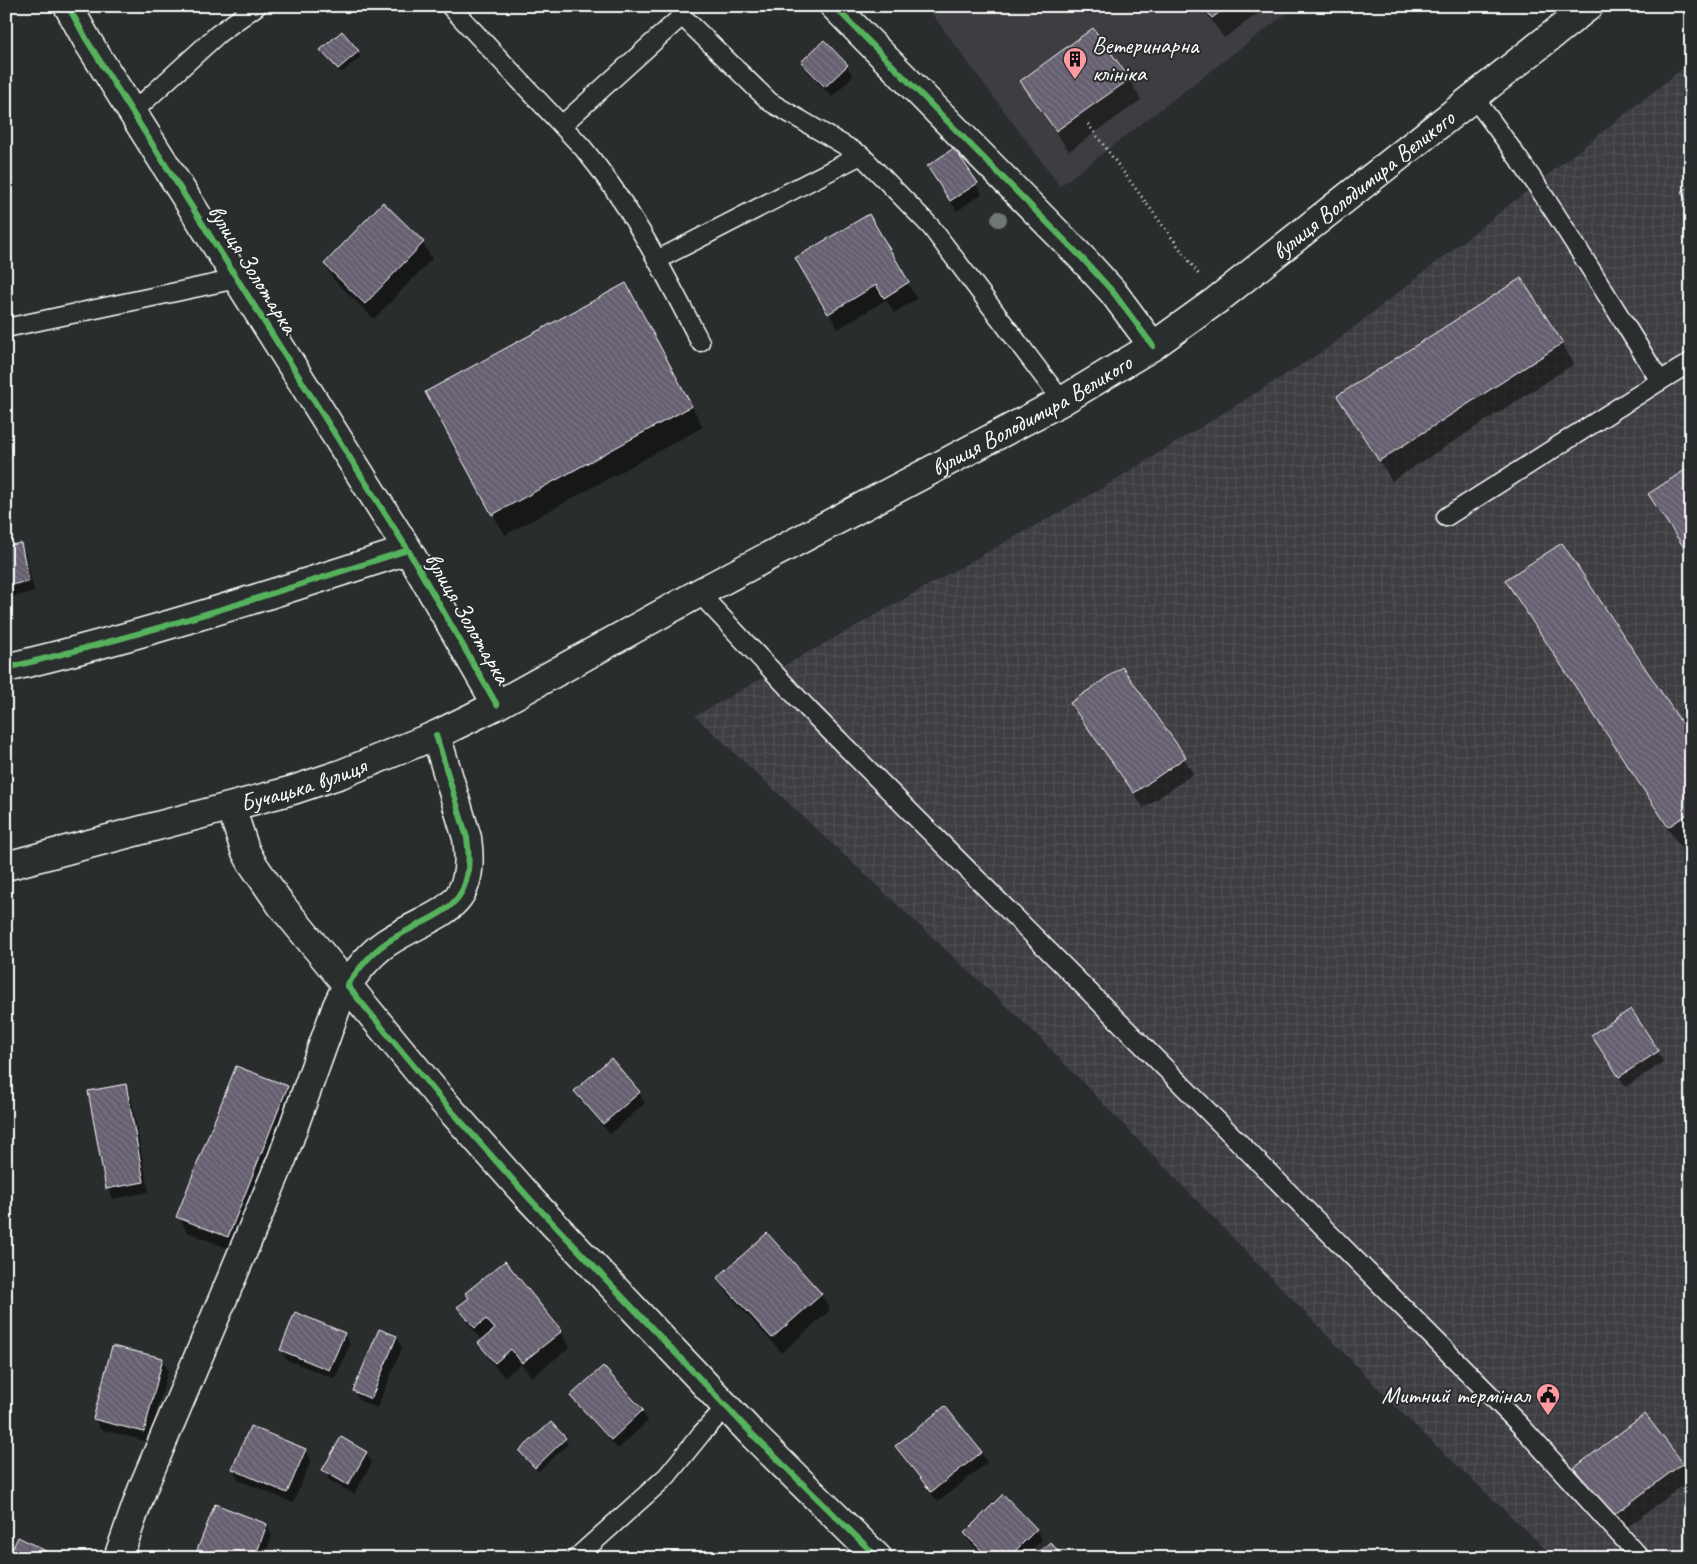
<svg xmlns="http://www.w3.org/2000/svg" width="1697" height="1564" font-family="Caveat,sans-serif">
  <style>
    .built { fill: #3c3c42 }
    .industrial { fill: url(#industrial-grid) }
    .shadow { fill: #0007 }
    .building { fill: url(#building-back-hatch); stroke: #fff }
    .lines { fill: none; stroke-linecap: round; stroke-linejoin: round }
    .service-casing { stroke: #fff; stroke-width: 21 }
    .minor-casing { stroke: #fff; stroke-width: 31 }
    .secondary-casing { stroke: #fff; stroke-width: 31 }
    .path { stroke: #fff; stroke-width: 3; stroke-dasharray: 1 4; stroke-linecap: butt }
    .service { stroke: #2a2d2e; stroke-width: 18 }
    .minor { stroke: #2a2d2e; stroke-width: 28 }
    .secondary { stroke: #2a2d2e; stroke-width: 28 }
    .cycleway-casing { stroke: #2a2d2e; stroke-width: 9 }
    .cycleway { stroke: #56b35d; stroke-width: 6 }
    .tree { fill: #707873 }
    .labels { text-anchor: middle; stroke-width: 4; stroke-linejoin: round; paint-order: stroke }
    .poi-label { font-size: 24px; fill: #fff; stroke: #2a2d2e; text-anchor: start }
    .street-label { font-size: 24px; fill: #fff; stroke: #2a2d2e }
  </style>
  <defs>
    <pattern id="industrial-grid" width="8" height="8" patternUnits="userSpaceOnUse" patternTransform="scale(1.25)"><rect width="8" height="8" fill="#3c3c42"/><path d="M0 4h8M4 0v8" fill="none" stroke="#505055"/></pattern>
    <pattern id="building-back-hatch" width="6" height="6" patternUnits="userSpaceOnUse" patternTransform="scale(1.25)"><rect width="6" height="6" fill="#665f70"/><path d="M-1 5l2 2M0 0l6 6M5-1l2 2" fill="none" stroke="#7d7785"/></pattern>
  </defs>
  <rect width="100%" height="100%" fill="#2a2d2e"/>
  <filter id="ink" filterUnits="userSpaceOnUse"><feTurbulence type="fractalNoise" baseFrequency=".02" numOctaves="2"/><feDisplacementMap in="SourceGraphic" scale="10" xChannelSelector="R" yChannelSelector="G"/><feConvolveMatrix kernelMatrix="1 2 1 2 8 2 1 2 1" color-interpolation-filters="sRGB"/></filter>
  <g filter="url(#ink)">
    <path class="built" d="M926,6H1296L1060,186Z"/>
    <path class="industrial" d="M1691,62V1558H1555L1404,1415L1035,1033L695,716L1104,487L1325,350Z"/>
    <g class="shadow">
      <path d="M1201,6H1268L1224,38Z"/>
      <path d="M342,33L361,57L341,73L325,54Z"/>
      <path d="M824,41L847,66L853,76L832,97L808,72L803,62Z"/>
      <path d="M1129,79L1141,100L1069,151L1034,102L1022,81Z"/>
      <path d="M934,176L976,184L982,194L957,211Z"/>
      <path d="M383,204L423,243L432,259L374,319L334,280L325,265Z"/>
      <path d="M868,216L917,299L894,313L886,300L838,329L796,258Z"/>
      <path d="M638,306L703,427L505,535L493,514Z"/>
      <path d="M1562,343L1574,364L1392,481L1351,417Z"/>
      <path d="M1691,467V559L1650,494Z"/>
      <path d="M20,544L26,554L34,592L6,598V547Z"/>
      <path d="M1507,581L1691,740V841L1680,847L1519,601Z"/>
      <path d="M1081,718L1184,758L1193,774L1144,808Z"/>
      <path d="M1599,1046L1658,1052L1663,1062L1626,1087Z"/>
      <path d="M611,1060L639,1093L645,1103L610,1134L581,1101L576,1091Z"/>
      <path d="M237,1067L287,1087L297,1103L237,1252L187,1232L178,1216Z"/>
      <path d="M125,1085L131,1096L149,1192L113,1199L108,1188Z"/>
      <path d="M1691,1274V1286L1686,1278Z"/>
      <path d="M719,1278L821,1294L830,1310L782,1353L728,1294Z"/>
      <path d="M470,1299L561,1332L570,1347L532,1377L521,1364L504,1377L489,1359L480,1343L482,1341L468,1323L459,1308Z"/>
      <path d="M379,1330L397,1337L402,1348L377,1408L360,1401L354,1391Z"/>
      <path d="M344,1334L350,1344L335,1379L287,1360L281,1350Z"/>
      <path d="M162,1359L168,1370L149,1442L100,1429L94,1418Z"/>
      <path d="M603,1368L642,1411L648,1421L618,1449L578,1406L572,1396Z"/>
      <path d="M551,1424L568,1444L538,1472L521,1452Z"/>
      <path d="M896,1446L981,1452L987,1463L938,1502L902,1457Z"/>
      <path d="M305,1450L311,1460L293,1503L239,1480L233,1469Z"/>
      <path d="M366,1452L372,1463L354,1494L329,1480L324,1470Z"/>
      <path d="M1682,1464L1691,1479L1621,1532L1585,1484L1576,1469Z"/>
      <path d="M216,1506L267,1525L272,1536L264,1558H196Z"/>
      <path d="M1036,1529L1042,1540L1024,1558H986L971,1543L966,1533Z"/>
    </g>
    <g class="building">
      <path d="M1203,6H1228L1212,18Z"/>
      <path d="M1093,28L1130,79L1056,131L1020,81Z"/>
      <path d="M342,31L359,51L338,69L320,50Z"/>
      <path d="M824,40L848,65L825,87L801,62Z"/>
      <path d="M954,148L978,183L950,201L927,166Z"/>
      <path d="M1691,186V207L1681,192Z"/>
      <path d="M383,202L424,242L365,304L324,264Z"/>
      <path d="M869,214L909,282L884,298L876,285L828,314L795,258Z"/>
      <path d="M1521,278L1563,343L1379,461L1337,396Z"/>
      <path d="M626,283L692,406L492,515L425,392Z"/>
      <path d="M1691,466V558L1648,494Z"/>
      <path d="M21,543L29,581L6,586V546Z"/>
      <path d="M1562,543L1691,737V812L1668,827L1505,580Z"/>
      <path d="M1122,667L1186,757L1134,793L1070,703Z"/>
      <path d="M1631,1009L1659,1051L1619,1077L1591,1035Z"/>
      <path d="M611,1058L640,1092L603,1124L574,1091Z"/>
      <path d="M236,1066L288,1086L228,1237L176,1217Z"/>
      <path d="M126,1084L144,1182L106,1189L88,1091Z"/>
      <path d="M767,1233L822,1294L772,1338L717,1278Z"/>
      <path d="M505,1261L562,1331L522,1363L511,1349L495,1363L478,1343L495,1329L486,1319L475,1328L457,1307L469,1298L465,1293Z"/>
      <path d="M295,1312L345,1333L329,1370L280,1350Z"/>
      <path d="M379,1329L397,1336L371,1399L353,1391Z"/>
      <path d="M112,1346L163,1358L144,1432L93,1419Z"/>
      <path d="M603,1366L643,1410L611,1440L570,1396Z"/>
      <path d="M945,1406L982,1452L931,1492L895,1446Z"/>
      <path d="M1645,1414L1683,1463L1611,1517L1574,1468Z"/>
      <path d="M551,1422L566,1438L535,1468L519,1451Z"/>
      <path d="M250,1426L306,1449L287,1493L232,1469Z"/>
      <path d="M341,1437L367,1452L348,1485L322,1470Z"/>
      <path d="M1003,1494L1037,1529L1008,1558H989L964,1533Z"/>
      <path d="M215,1504L267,1524L255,1558H194Z"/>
      <path d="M18,1537L58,1557L57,1558H8Z"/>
      <path d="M1050,1542L1065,1558H1033Z"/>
    </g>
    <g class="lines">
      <g class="service-casing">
        <g id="service">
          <path d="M450,6L583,148C632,207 665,274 700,342"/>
          <path d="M133,112L218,34L257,6"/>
          <path d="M562,125L682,16L770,102L861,155"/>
          <path d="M657,260L861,155L931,227L1062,401"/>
          <path d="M6,328L237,279"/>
          <path d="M1660,381L1691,362"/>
          <path d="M1446,517L1660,381C1600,285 1543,187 1474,98"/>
          <path d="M699,593L809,710L1520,1425L1641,1558"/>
          <path d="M576,1558L667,1476L701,1434L726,1407"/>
        </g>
      </g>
      <g class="minor-casing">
        <g id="minor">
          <path d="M68,6L88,42L408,550L497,705"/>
          <path d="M834,6L1083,259L1113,292L1153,346"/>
          <path d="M6,668C142,636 275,593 408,550"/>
          <path d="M436,735L467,838C478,914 434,911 386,943C370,954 358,970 347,985L441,1099L529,1198L754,1436L878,1558"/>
          <path d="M118,1558L142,1490L282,1159L337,1006L347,985L281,905L252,863L245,850L231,807"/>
        </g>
      </g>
      <g class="secondary-casing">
        <g id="secondary">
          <path id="s1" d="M6,866L293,790L341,774L436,735L497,705L699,593L1062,401L1153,346L1217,300L1589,6"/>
        </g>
      </g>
      <path class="path" d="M1088,124L1200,276"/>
      <use href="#service" class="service"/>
      <use href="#minor" class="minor"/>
      <use href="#secondary" class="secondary"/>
      <g class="cycleway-casing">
        <g id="cycleway">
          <path d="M68,6L88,42L408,550L497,705"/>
          <path d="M834,6L1083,259L1113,292L1153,346"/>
          <path d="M6,668C142,636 275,593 408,550"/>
          <path d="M436,735L467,838C478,914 434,911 386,943C370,954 358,970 347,985L441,1099L529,1198L754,1436L878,1558"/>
        </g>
      </g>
      <use href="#cycleway" class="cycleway"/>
    </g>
    <circle class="tree" cx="999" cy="219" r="8"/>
  </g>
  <defs>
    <g id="building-pin" transform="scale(1.25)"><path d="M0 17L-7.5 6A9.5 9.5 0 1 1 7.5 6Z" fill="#ff9aa2" stroke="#2a2d2e"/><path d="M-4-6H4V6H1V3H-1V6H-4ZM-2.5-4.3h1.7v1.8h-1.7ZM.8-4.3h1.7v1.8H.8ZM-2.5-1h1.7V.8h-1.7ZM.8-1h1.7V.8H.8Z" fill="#111"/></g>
    <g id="civic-pin" transform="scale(1.25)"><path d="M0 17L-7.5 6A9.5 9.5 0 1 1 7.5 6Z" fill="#ff9aa2" stroke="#2a2d2e"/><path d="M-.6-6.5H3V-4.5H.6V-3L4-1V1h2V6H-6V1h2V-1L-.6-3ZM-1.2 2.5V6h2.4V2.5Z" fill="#111"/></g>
  </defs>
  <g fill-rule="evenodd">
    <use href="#building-pin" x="1075" y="59"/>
    <use href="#civic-pin" x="1548" y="1395"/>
  </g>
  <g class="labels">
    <g class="poi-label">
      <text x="1092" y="53">Ветеринарна<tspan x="1092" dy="28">клініка</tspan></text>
      <text x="1530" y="1403" text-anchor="end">Митний термінал</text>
    </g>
    <g class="street-label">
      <text dy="8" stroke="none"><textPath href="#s1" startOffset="1531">вулиця Володимира Великого</textPath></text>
      <text transform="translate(253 269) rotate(58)" y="8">вулиця Золотарка</text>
      <text dy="8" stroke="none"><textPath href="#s1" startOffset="1126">вулиця Володимира Великого</textPath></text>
      <text transform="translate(468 618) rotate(60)" y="8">вулиця Золотарка</text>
      <text dy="8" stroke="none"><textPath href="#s1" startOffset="308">Бучацька вулиця</textPath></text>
    </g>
  </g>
  <rect width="1697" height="1564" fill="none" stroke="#2a2d2e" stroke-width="25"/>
  <rect x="12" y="12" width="1672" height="1539" fill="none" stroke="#fff" stroke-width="2" filter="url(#ink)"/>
</svg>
